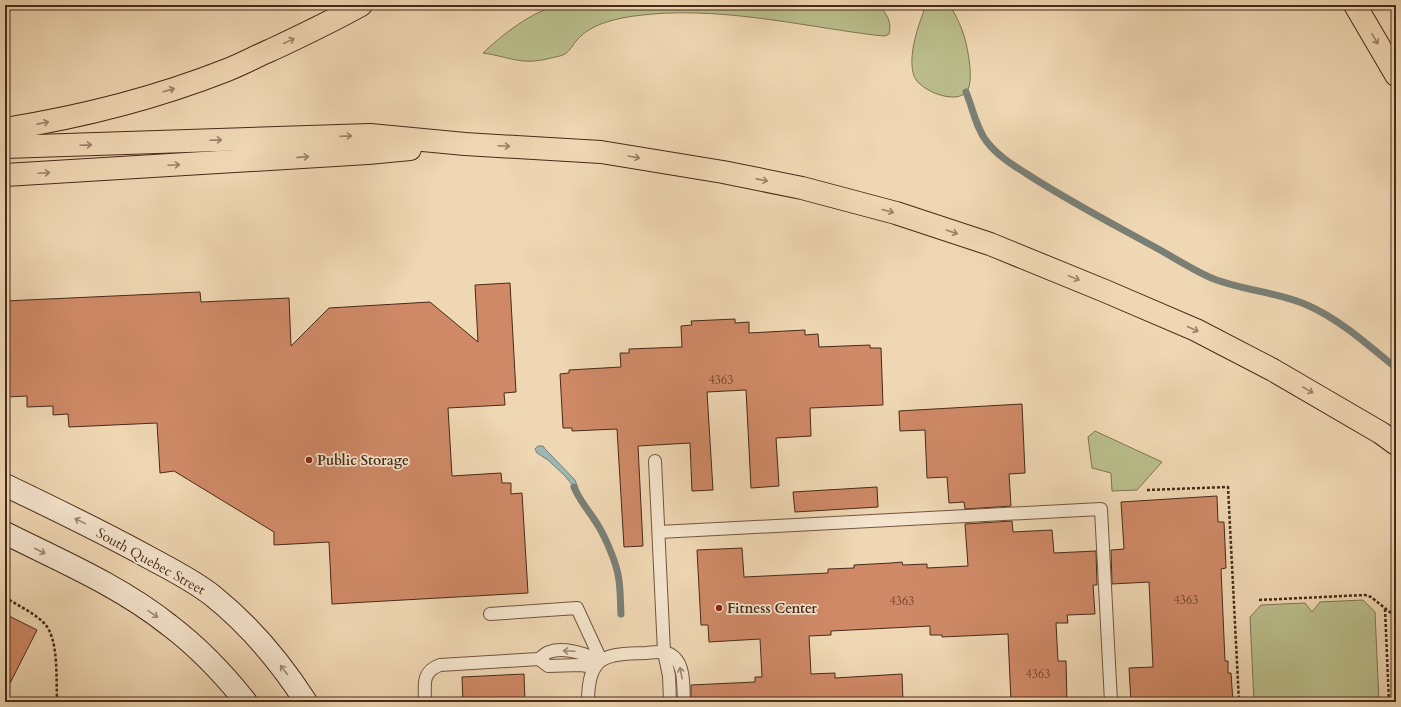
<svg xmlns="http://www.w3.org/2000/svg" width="1401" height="707" font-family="Cardo,serif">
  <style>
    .green { fill: #babe8c; stroke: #817452 }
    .water { fill: #9bb8b3; stroke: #7a7f75 }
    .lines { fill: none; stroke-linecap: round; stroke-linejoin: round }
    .stream { stroke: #7a7f75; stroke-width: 7 }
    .building { fill: #cf8966; stroke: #482a18 }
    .lane-casing { stroke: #72553f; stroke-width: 14 }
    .secondary-casing { stroke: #482a18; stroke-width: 24 }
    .highway-casing { stroke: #482a18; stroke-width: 24 }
    .path { stroke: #482a18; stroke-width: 2.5; stroke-dasharray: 3 2; stroke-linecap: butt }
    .lane { stroke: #f5e5ce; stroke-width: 12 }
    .secondary { stroke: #f5e5ce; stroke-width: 22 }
    .highway { stroke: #efd7b3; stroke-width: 22 }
    .oneway { stroke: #9c8066 }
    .oneway2 { stroke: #9e8873 }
    .poi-dot { fill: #8f2418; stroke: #f5e5ce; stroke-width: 1.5 }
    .labels { text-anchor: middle; stroke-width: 3.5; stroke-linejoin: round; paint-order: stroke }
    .number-label { font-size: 12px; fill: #6a422c }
    .poi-label { font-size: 14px; font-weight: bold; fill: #482a18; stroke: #f5e5ce; text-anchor: start }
    .street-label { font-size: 14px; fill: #482a18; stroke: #f5e5ce }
  </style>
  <rect width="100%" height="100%" fill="#efd7b3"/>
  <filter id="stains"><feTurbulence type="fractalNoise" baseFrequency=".005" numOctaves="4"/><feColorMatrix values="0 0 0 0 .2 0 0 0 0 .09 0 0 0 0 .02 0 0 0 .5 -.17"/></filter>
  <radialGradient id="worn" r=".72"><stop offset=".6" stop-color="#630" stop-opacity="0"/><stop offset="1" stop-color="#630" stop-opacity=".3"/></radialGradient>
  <g class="green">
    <path d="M556,5H879C887,15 892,21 889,34L885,36L874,35C795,25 715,5 634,16C614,19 591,24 577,40C573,44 570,51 565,54C562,56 555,57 551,58C521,66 511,57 483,53C504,33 528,15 556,5Z"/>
    <path d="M926,5H950C954,13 959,21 962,30C967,42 973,74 969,87C963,108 920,92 914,76C907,55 919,24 926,5Z"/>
    <path d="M1095,431L1162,462L1137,490L1112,491L1111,473L1092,468L1088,437Z"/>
    <path d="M1363,600L1375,612L1379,702H1254L1250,617L1261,605L1305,603L1312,612L1320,602Z"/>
  </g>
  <path class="water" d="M538,446H543L546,450L575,480L578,488L574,487L565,476L548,460L537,453L535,449Z"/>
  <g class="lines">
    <g class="stream">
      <path d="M966,92C973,109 976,128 987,142C998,156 1013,165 1027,174C1067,200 1109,222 1151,245C1172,256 1192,270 1214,279C1245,291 1278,292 1307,305C1341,320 1368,345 1396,368"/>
      <path d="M574,487C580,502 591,513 599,527C605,537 614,558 617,570C621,584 620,599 621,614"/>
    </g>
  </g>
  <g class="building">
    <path d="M510,283L516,392L504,393L505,405L448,408L452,476L501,473L502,483H511V494L522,493L528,593L332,604L329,542L274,545V532L174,471L160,473L157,423L69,427L68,414L53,415V406L27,407V396L6,397L5,301L200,292L201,302L289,298L291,346L329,308L430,302L478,342L475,285Z"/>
    <path d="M735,319V323L749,322V333L805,330V335L818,334L819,347L870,345V348H881L883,405L810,408L811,436L776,438L779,486L751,488L746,390L707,392L713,490L692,491L690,443L638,446L643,546L624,547L617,429L572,431V428H563L560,374L569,373V370L621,367L620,353H629V349L682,347L681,326L692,325L691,321Z"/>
    <path d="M1022,404L1025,473L1009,474L1011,506L965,509L964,502L949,503L947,477L927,478L925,430L900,431L899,411Z"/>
    <path d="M877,487L878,507L795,512L793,492Z"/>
    <path d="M1217,496L1218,522H1224L1226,568L1221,569L1225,661H1228V673H1231L1233,702H1131L1129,668L1153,667L1149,582L1112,584L1111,550L1124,549L1121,502Z"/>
    <path d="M1012,521L1013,532L1052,530L1054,553L1096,551L1097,585H1093L1095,614L1067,615L1068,623H1056L1058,661H1066L1067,702H1011L1008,634L942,637V635H930V626L831,631V635L809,636L811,674L835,673V678L902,674L903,702H691V685L755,682V677H762L760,639L709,642L708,625H701L697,550L742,548L744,577L828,573V569L854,568V565L891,563L902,562L903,565L927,564V568L968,566L965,524Z"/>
    <path d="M5,614L37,630L5,693Z"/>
    <path d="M524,674L525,702H463L462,677Z"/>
  </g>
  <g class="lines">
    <g class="lane-casing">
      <g id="lane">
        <path d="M655,461L664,652L669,676L670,702"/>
        <path d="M659,532L1101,509L1111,702"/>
        <path d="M490,614L577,608L601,660"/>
        <path d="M539,659L548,666L580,665L595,667"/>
        <path d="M425,702C425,685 421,672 440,665L539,659C542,657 545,653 549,652C565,646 586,655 601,660"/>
        <path d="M588,702C588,655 605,654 646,653C656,652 668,650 675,658C685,668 683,689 684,702"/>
      </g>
    </g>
    <g class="secondary-casing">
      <g id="secondary">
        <path d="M5,485C53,508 101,531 148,557C170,569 193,580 213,596C249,625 281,663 306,702"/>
        <path d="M5,533C61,561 120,586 169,625C198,647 223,673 246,702"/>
      </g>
    </g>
    <g class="highway-casing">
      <g id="highway">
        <path d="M1355,5L1396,75"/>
        <path d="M5,129C81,117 156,98 227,70C242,64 257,56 271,50C301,36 332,21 361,5"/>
        <path d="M5,147L370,135L465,144L601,152L723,172L802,188L896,213L990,244L1105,291L1196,330L1273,370L1381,433L1396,444"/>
        <path d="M5,175L368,153L410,149"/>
      </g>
    </g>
    <g class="path">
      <path d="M1147,490L1228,487L1239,702"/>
      <path d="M5,597C18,606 33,612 44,623C59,638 56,679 57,700"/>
      <path d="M1259,600L1365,595L1371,597L1396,617"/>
      <path d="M1385,609L1389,702"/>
    </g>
    <use href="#lane" class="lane"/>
    <use href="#secondary" class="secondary"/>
    <use href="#highway" class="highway"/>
  </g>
  <defs><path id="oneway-shaft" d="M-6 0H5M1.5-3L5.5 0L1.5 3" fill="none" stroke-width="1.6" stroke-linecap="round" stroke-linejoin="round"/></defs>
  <g class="oneway">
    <use href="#oneway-shaft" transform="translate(1375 39) rotate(60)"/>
    <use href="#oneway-shaft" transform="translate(289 41) rotate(-25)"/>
    <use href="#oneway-shaft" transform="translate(169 90) rotate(-16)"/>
    <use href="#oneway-shaft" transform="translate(43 123) rotate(-11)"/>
    <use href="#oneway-shaft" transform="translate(346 136) rotate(-2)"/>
    <use href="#oneway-shaft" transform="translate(216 140) rotate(-2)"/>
    <use href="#oneway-shaft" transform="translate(86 145) rotate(-2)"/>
    <use href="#oneway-shaft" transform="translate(504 146) rotate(3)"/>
    <use href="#oneway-shaft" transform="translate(303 157) rotate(-4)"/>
    <use href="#oneway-shaft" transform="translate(634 157) rotate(10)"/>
    <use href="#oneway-shaft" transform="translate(174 165) rotate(-3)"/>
    <use href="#oneway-shaft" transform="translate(44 173) rotate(-3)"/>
    <use href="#oneway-shaft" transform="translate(762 180) rotate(11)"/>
    <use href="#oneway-shaft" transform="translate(888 211) rotate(15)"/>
    <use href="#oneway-shaft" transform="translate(952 232) rotate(19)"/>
    <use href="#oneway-shaft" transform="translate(1074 278) rotate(22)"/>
    <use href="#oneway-shaft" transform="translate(1193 329) rotate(25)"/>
    <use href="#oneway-shaft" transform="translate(1308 390) rotate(30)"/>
  </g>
  <g class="oneway2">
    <use href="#oneway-shaft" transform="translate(80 521) rotate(-154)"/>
    <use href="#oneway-shaft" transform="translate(40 551) rotate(27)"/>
    <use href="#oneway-shaft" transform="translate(153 614) rotate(35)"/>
    <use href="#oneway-shaft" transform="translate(569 651) rotate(-177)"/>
    <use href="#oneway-shaft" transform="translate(284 670) rotate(-128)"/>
    <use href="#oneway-shaft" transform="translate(681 673) rotate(-101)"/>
  </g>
  <g class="poi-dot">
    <circle cx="309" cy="460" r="4"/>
    <circle cx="719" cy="608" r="4"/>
  </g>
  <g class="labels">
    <g class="number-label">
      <text x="721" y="384">4363</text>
      <text x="1186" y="604">4363</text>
      <text x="902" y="605">4363</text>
      <text x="1038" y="678">4363</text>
    </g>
    <g class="poi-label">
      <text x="317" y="465">Public Storage</text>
      <text x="727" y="613">Fitness Center</text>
    </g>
    <g class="street-label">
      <text transform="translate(151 561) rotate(29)" y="5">South Quebec Street</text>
    </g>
  </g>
  <rect width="1401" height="707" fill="none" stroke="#efd7b3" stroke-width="20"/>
  <rect x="6" y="6" width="1389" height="695" fill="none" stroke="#482a18" stroke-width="2"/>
  <rect x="10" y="10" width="1381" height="687" fill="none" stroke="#482a18"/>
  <rect width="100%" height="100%" filter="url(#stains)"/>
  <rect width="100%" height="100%" fill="url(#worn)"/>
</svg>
